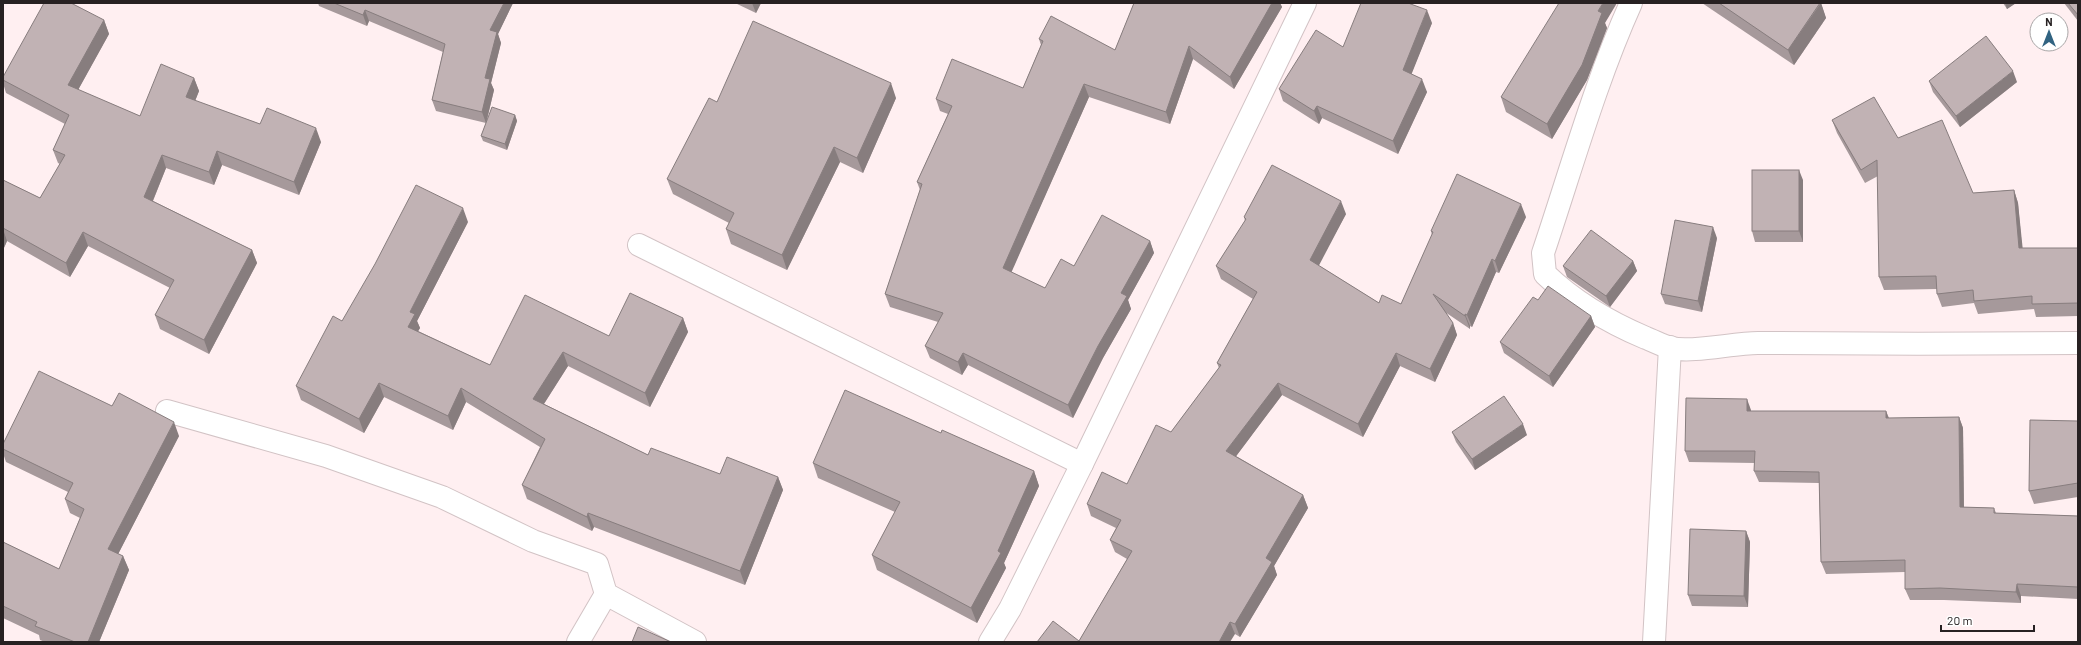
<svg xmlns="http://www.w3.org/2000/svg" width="2081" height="645" font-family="Barlow,sans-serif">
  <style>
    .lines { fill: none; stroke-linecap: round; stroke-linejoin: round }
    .street-casing { stroke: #d2c3c5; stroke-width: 24 }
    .street { stroke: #fff; stroke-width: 22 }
    .wall { fill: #a6999b }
    .shaded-wall { fill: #877d7e }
    .building { fill: #c1b2b4; stroke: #877d7e }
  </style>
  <rect width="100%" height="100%" fill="#ffeff1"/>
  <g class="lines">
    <g class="street-casing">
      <g id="street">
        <path d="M1631,3C1595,83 1571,170 1543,253L1545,274C1574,302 1608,322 1646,338C1654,341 1663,346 1671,348C1693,353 1733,343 1758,343C1865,344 1971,344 2078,343"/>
        <path d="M639,245L1082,464L1010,609L990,642"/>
        <path d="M167,411L326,456L442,497L533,541L597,564L606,594L695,642"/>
        <path d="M1082,464L1305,3"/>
        <path d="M578,642L606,594"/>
        <path d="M1654,642L1670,347"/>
      </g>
    </g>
    <use href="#street" class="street"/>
  </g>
  <g class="wall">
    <path d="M318,3H513L498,34L501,43L491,83L494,90L487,120L515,115L517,121L507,150L483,141L481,136L486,123L436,111L432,100L443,52L369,21L367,26L319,6Z"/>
    <path d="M735,3H761L756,13Z"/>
    <path d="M1134,3H1280L1282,7L1234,89L1193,59L1170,124L1089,97L1011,272L1045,288L1074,266L1150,241L1154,253L1128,300L1131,309L1103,358L1073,418L968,365L962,375L930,358L925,346L938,322L890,307L885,294L920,190L917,182L948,114L940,111L936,99L1023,88L1041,45L1039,39L1115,50Z"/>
    <path d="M1702,3H1821L1826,18L1794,65Z"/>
    <path d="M2003,3H2016L2007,9Z"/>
    <path d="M2064,3H2078V21Z"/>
    <path d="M104,20L109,34L78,90L140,116L194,78L199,91L195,101L260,124L321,142L299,195L222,165L214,185L166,168L153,201L252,250L257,263L209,354L160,329L155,315L170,288L88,246L70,277L7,241L3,250V180L40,198L60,164L58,163L53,150L65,124L6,93L3,83V77Z"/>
    <path d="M1432,23L1411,74L1427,92L1398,154L1322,118L1319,124L1283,101L1279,89L1343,47Z"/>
    <path d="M1605,23L1607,28L1587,80L1552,139L1506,112L1501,97Z"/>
    <path d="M1929,81L2017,82L1960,127L1933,92Z"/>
    <path d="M896,98L863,173L840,162L787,270L731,244L726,229L729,223L673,194L667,179L717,102Z"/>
    <path d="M1832,120L1898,138L1973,193L2014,190L2018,203L2022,248H2078V316L2036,317L2034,309L1978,314L1974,303L1942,307L1937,294V289L1884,290L1879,277L1878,176L1865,183L1837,133Z"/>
    <path d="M1803,180V242H1755L1752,231Z"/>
    <path d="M1346,214L1318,265L1379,303L1401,304L1432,235L1431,231L1526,217L1499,273L1496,272L1472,327L1470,326V329L1445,312L1453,323L1457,335L1435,382L1400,366L1363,437L1282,395L1236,456L1303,495L1308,508L1274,566L1277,575L1240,637L1235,634L1079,641L1127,559L1115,552L1110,540L1116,528L1091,516L1087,504L1127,484L1171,432L1219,368L1217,363L1253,299L1221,279L1216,266L1245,221L1244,217Z"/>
    <path d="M468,222L417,321L420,328L418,331L490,365L683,318L688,332L650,407L568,366L544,404L648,455L720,474L778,477L783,490L745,585L594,527L592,531L527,499L522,485L540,447L466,402L453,430L384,397L364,433L301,400L296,386L342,321Z"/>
    <path d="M1717,238L1702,312L1665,304L1661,294Z"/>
    <path d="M1633,261L1637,271L1610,307L1567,277L1563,266Z"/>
    <path d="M1538,300L1591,316L1595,327L1553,387L1504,353L1500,342Z"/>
    <path d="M112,406L179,436L118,554L123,556L129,570L99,642H45L40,640L39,635L3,618V542L59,569L80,518L70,513L65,499L68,492L6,462L3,453V444Z"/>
    <path d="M1751,411H1886L1889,418L1959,417L1963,428L1964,507L1994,508L1996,513L2078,516V599L2021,596V603L1944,600H1910L1905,589V572L1826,574L1821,562L1819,483L1759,482L1754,471L1755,463L1689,462L1685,451Z"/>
    <path d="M2078,421V497L2034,504L2029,491Z"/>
    <path d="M1452,432L1527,435L1475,470L1456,442Z"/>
    <path d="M941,433L1034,471L1039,486L1004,563L1006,568L977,623L877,570L872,555L895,512L818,478L813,463Z"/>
    <path d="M1746,531L1750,542L1748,607L1692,606L1688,595Z"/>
  </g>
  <g class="shaded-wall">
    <path d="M504,3H513L498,34L501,43L491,83L494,90L486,123L482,112L490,30Z"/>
    <path d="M752,3H761L756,13Z"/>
    <path d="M1272,3H1280L1282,7L1234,89L1230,77Z"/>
    <path d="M1603,3H1617L1605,23L1607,28L1587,80L1552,139L1547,124L1598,11Z"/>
    <path d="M1821,3L1826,18L1794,65L1788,50Z"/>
    <path d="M2005,3H2016L2007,9Z"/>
    <path d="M365,10L369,21L367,26L363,15Z"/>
    <path d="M1427,10L1432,23L1408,83L1403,70Z"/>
    <path d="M104,20L109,34L73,99L68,85Z"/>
    <path d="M1189,46L1193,59L1170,124L1166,112Z"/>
    <path d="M2013,71L2017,82L1960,127L1956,116Z"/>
    <path d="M194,78L199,91L191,111L186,97Z"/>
    <path d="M1422,79L1427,92L1398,154L1393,141Z"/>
    <path d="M891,83L896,98L863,173L857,158Z"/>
    <path d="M1084,84L1089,97L1008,280L1003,268Z"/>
    <path d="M1317,106L1322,118L1319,124L1314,111Z"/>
    <path d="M515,115L517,121L507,150L505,144Z"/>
    <path d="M316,128L321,142L299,195L294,182Z"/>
    <path d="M834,147L840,162L787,270L782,255Z"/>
    <path d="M217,151L222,165L214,185L209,172Z"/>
    <path d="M162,155L166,168L149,210L144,197Z"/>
    <path d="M1799,170L1803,180V242L1799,231Z"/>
    <path d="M2014,190L2018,203L2024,261L2019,248Z"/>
    <path d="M1341,201L1346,214L1315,273L1310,260Z"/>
    <path d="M1521,204L1526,217L1499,273L1495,261Z"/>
    <path d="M463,208L468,222L417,321L420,328L413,340L408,327L410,312Z"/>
    <path d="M1713,227L1717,238L1702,312L1698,301Z"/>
    <path d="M3,229L7,241L3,250Z"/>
    <path d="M83,232L88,246L70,277L66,263Z"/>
    <path d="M1150,241L1154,253L1128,300L1131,309L1103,358L1073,418L1068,405L1098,346L1121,293Z"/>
    <path d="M252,250L257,263L209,354L204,340Z"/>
    <path d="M1492,259L1496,272L1472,327L1467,315Z"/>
    <path d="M1633,261L1637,271L1610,307L1606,296Z"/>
    <path d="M1465,314L1470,326V329L1465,316Z"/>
    <path d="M1591,316L1595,327L1553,387L1549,376Z"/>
    <path d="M683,318L688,332L650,407L645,393Z"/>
    <path d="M1453,323L1457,335L1435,382L1430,369Z"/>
    <path d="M563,352L568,366L538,413L533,399Z"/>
    <path d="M963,353L968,365L962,375L958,362Z"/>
    <path d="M1396,353L1400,366L1363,437L1358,424Z"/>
    <path d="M379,383L384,397L364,433L359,419Z"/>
    <path d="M1278,383L1282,395L1231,463L1226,451Z"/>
    <path d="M461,388L466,402L453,430L448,416Z"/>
    <path d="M1747,399L1751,410V422L1747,411Z"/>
    <path d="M1886,411L1890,422L1886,418Z"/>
    <path d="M1959,417L1963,428L1964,518L1960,507Z"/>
    <path d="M174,422L179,436L113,564L108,549Z"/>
    <path d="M1523,424L1527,435L1475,470L1472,459Z"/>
    <path d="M1034,471L1039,486L1004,563L1006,568L977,623L971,608Z"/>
    <path d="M778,477L783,490L745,585L740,571Z"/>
    <path d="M1303,495L1308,508L1274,566L1277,575L1240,637L1235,624L1266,558Z"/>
    <path d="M588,513L594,527L592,531L587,517Z"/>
    <path d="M1746,531L1750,542L1748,607L1744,596Z"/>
    <path d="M123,556L129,570L99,642H88Z"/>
    <path d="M2017,584L2021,596V603L2016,592Z"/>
    <path d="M1230,622L1235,634L1230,642H1219Z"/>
  </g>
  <g class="building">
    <path d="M44,3H71L104,20L68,85L140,116L161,64L194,78L186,97L260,124L267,108L316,128L294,182L217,151L209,172L162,155L144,197L252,250L204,340L155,315L174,280L83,232L66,263L3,228V180L40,198L65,155L53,150L69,115L3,80V77Z"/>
    <path d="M334,3H504L490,30L497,32L485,78L490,79L482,112L432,100L445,44L365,10L363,15Z"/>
    <path d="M1134,3H1272L1230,77L1189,46L1166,112L1084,84L1003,268L1045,288L1061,259L1074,266L1102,215L1150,241L1121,293L1127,296L1098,346L1068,405L963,353L958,362L925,346L943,313L885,294L922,184L917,182L952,106L936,99L952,59L1023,88L1043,41L1039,39L1051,16L1115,50Z"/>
    <path d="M1361,3H1408L1427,10L1403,70L1422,79L1393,141L1317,106L1314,111L1279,89L1316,30L1343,47Z"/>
    <path d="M1559,3H1603L1598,11L1602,13L1582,65L1547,124L1501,97Z"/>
    <path d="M1719,3H1820L1788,50Z"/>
    <path d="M2068,3H2078V15Z"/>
    <path d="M753,21L891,83L857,158L834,147L782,255L726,229L734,213L667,179L709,98L717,102Z"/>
    <path d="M1986,36L2013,71L1956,116L1929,81Z"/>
    <path d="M1874,97L1898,138L1942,120L1973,193L2014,190L2019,248H2078V303L2032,304V296L1974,301L1973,290L1937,294L1936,276L1879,277L1877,160L1861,170L1832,120Z"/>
    <path d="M492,107L515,115L505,144L481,136Z"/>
    <path d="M1272,165L1341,201L1310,260L1379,303L1382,295L1401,304L1433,232L1431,231L1457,174L1521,204L1495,261L1492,259L1467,315L1465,314V316L1433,294L1453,323L1430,369L1396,353L1358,424L1278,383L1226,451L1303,495L1266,558L1272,562L1235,624L1230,622L1219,642H1037L1053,621L1079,641L1132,551L1110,540L1121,520L1087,504L1102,472L1127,484L1156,425L1171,432L1221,365L1217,363L1257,292L1216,266L1246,219L1244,217Z"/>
    <rect x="1752" y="170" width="47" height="61"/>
    <path d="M416,185L463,208L410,312L415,314L408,327L490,365L525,295L609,336L630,293L683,318L645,393L563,352L533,399L648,455L651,448L720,474L727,457L778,477L740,571L588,513L587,517L522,485L545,439L461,388L448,416L379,383L359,419L296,386L333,316L342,321L375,264Z"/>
    <path d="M1675,220L1713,227L1698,301L1661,294Z"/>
    <path d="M1591,230L1633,261L1606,296L1563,266Z"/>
    <path d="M1548,286L1591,316L1549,376L1500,342L1533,297L1538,300Z"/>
    <path d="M39,371L112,406L119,393L174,422L108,549L123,556L88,642H75L35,626L37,622L3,606V542L59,569L84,509L65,499L73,483L3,449V444Z"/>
    <path d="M845,390L941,433L942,430L1034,471L998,551L1001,553L971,608L872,555L900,502L813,463Z"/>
    <path d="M1504,396L1523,424L1472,459L1452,432Z"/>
    <path d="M1686,398L1747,399V411H1886V418L1959,417L1960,507L1994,508V513L2078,516V587L2017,584L2016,592L1940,588L1905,589V560L1821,562L1819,472L1754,471L1755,451H1685Z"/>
    <path d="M2030,420L2078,421V483L2029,491Z"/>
    <path d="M1690,529L1746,531L1744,596L1688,595Z"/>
    <path d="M638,627L671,642H632Z"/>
  </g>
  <rect width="2081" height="645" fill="none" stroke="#272122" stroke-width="8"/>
  <g transform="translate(2049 32)"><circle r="19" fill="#ffffff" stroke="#a9a6a7"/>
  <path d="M0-3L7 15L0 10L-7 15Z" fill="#316381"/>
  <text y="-6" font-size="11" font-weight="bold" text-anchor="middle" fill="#272122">N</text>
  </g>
  <path d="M1941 625v6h93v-6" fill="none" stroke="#272122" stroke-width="2"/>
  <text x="1947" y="625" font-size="12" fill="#272122" stroke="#ffffff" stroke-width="3" paint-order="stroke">20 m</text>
</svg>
